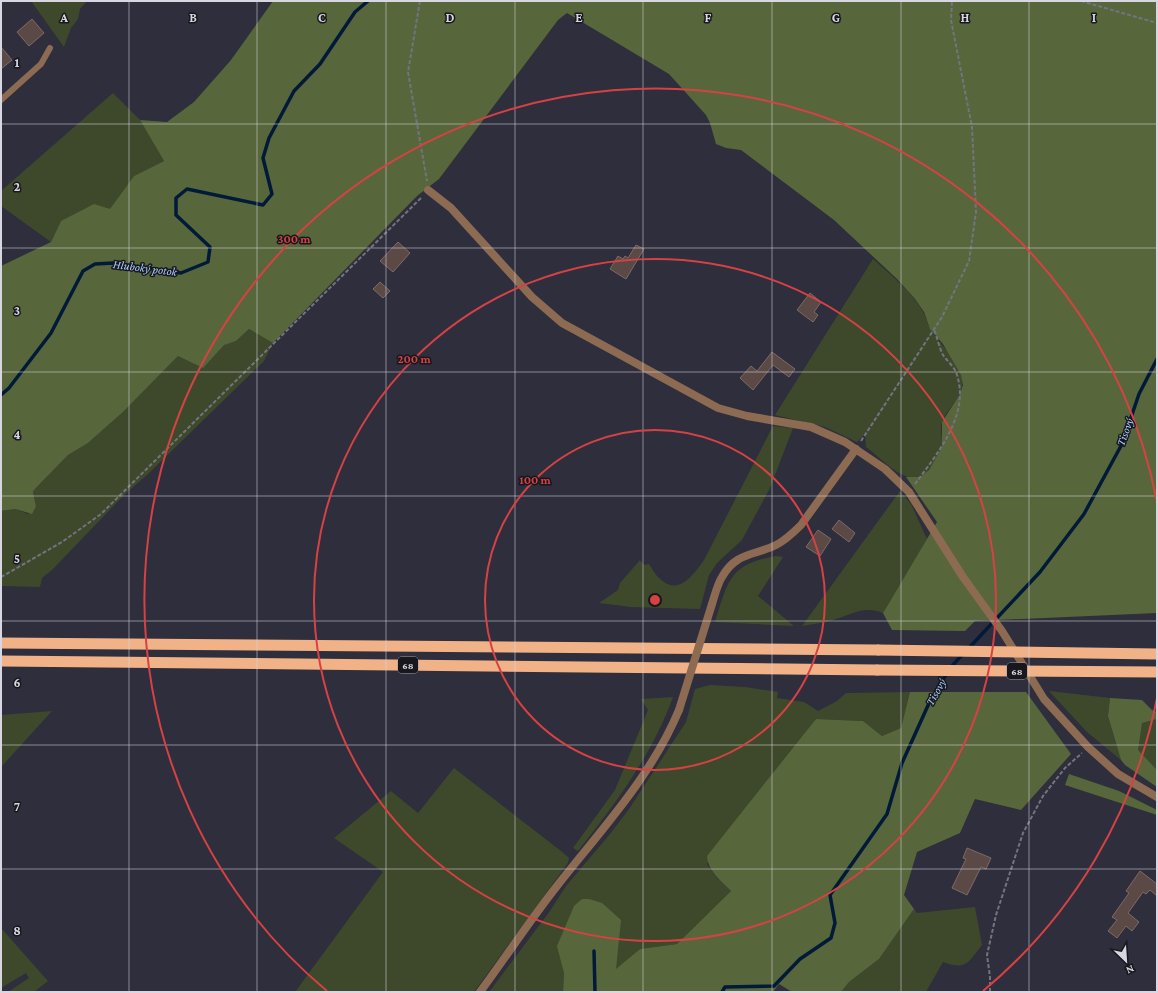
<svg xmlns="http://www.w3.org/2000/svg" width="1158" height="993" font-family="'Crimson Pro',serif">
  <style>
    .green { fill: #3e492b }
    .forest { fill: #57673b }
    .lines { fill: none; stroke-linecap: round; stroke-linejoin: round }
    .stream { stroke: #021a39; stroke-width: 3.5 }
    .building { fill: #5b4945; stroke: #7e6a66 }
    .path { stroke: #747380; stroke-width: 2; stroke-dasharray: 4 2; stroke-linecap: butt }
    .service { stroke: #8d6a52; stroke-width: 6 }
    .minor { stroke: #8d6a52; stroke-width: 8 }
    .trunk { stroke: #f2b288; stroke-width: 11 }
    .minor-bridge { stroke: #8d6a52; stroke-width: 8 }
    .trunk-bridge { stroke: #f2b288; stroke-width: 11 }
    .grid { fill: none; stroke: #d8d7e1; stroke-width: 1; stroke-opacity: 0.55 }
    .ring { fill: none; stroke: #d64244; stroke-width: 2 }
    .labels { text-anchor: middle; stroke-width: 3; stroke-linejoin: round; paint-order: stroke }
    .shield { fill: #17171d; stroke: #9e9da6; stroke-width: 1 }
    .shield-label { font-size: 10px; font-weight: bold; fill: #d8d7e1 }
    .water-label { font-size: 12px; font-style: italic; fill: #aacefe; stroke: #17171d }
    .grid-label { font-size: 13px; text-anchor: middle; font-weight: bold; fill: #d8d7e1; stroke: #17171d; stroke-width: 3; stroke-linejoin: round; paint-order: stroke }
    .centre { fill: #d64244; stroke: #17171d; stroke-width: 2 }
    .ring-label { font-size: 12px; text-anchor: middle; font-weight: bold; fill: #d64244; stroke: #17171d; stroke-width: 3; stroke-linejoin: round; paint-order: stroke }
  </style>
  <rect width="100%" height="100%" fill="#2e2e3c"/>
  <g class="green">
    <path d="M31,1H87L80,9L78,19L71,28L64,47Z"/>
    <path d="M113,93L140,120L164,161L134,176L110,210L61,221L51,242L1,206V191Z"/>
    <path d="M873,259C891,275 911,291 923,312C926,317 927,323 930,328C939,344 957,358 962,376C966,396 948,406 942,422C939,430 943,438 942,446C941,452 935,460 932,465C914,497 884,460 866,447L865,434L857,442L825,427L775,415Z"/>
    <path d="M249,329L273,343L264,361L147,475L125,494L52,570L42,578L40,587L1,586V511L15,509L28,514L36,506L33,492L34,490L68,455L88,443L123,412L178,356L203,367L224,344L236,341Z"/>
    <path d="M773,426L793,428L770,488L742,540L717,563L709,575L700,609L631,607L599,603L618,590L620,583L640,560L644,565L649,564C652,568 654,573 658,577C678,598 693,575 704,560Z"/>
    <path d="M900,491L911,504L927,539L883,613C863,605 851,615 833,620C823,623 812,624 802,626Z"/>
    <path d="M776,556L783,557L758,596L794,626L715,622C728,581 729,564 776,556Z"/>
    <path d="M710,685L745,687L778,692L777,698L804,702L818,711L837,701L846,693L910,692L901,728L882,736L863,721L816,719L707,864L717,878L731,891L677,944L640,949L616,970L562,962L564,973L563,992H489L550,911L566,886L610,834L629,809L686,722L695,689Z"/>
    <path d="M1049,691L1110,698L1108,716L1121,760L1087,732Z"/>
    <path d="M673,697C652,755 616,803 578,851L573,848L615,790L648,710L641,699Z"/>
    <path d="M52,711L1,767V715Z"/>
    <path d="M1157,719V770L1137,750L1142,723Z"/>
    <path d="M454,768L561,851L569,858L568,863L474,992H295L383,872L334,838L391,791L418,813Z"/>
    <path d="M975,907L982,945C968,962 967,971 943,962L926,992H841L849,982L879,959L914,909L917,913Z"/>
    <path d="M1,928L48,981L34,992H8L29,978L26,973L1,988Z"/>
  </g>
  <g class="forest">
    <path d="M273,1H1157V613L975,621L965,631L892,630L883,613L937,522L906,477H920L929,470L942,447V422L960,394L963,385L961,375L943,344L930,329L924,312L915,299L897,279L834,220L741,150L726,148L716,144L710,123L706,115L669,74L567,13L558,20L439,179L417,196L273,343L249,329L236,341L224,345L203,368L178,356L123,412L88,443L68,455L34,490L33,492L36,506L32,514L15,509L1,511V266L51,242L61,221L94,204L110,209L134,176L164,161L140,120L167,122L194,102L231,60Z"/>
    <path d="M910,692H1026L1071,754L1021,810L975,799L960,833L917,852L904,895L914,909L879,959L849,982L841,992H792L779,984L773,992H563L564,973L557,946L574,906L582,899H589L602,903L621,920L616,969L640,949L677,944L731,891C721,881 708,871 707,856L816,719L863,721L882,736L901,728Z"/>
    <path d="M1110,698L1142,700L1152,710L1157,712V719L1142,723L1138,750L1157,770V787L1125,765L1121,760L1108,716Z"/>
    <path d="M1069,774L1119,791L1157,810V815L1065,785Z"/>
  </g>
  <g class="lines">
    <g class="stream">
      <path d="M1,395L9,388L51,333L83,271L95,264L113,263L181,273L208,262L210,247L176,215V198L187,189L263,205L272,194L263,158L269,138L294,91L320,64L355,12L368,1"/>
      <path d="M968,649L1040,572L1084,514L1122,444L1139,394L1157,359"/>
      <path d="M594,951L595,992"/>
      <path d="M722,992L725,987L774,986L800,959L831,938L835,923L830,895L887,814L902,763L930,701L950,668L963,654"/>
    </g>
  </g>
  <g class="building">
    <path d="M32,19L44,33L29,46L17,32Z"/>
    <path d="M1,47L12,60L1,69Z"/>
    <path d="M398,242L410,253L393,272L380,261Z"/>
    <path d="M636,245L644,249L626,279L610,269L618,256L623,259L625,256L628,258Z"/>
    <path d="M380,282L390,291L383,298L373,289Z"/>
    <path d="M810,293L821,302L814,312L818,315L813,322L797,310Z"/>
    <path d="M772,352L795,369L789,377L773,365L753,390L740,378L751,366L757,371Z"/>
    <path d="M839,520L855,533L849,542L832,529Z"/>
    <path d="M818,530L831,539L820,556L806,547Z"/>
    <path d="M967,848L991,858L986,869L981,867L967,895L952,888L966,859L963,858Z"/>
    <path d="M1140,871L1157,884V896L1150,890L1146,894L1143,892L1128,913L1139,922L1132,931L1126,926L1117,938L1108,931L1117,920L1112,917L1129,893L1126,891Z"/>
  </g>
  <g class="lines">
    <g class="path">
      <path d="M420,1L408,72L427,181"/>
      <path d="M1081,1L1157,23"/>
      <path d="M861,441L942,317L969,261L976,212L972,127L951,20L952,1"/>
      <path d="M915,484C937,454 970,415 957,375C955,367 947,361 943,355C939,347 937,337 934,329"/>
      <path d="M1,577L62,542L101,514L422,197"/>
      <path d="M990,992V977L987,955L996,915L1023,833L1043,796L1065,768L1082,753"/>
    </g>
    <path class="service" d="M1,100L41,64L50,48"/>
    <g class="minor">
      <path d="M428,190L451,208L532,297L562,323L718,408L747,416L811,427L845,442L885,469L909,492L963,577L1002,631L1044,699L1088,747L1118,774L1157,797"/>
      <path d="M712,604C715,595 717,585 722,577C736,552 754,556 776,545C786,540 793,533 801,525L856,449"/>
      <path d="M480,992C506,957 530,920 557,886C601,830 651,777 679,710"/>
    </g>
    <g class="trunk">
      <path d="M1,643L878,650"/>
      <path d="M1,661L877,670"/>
    </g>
    <path class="minor-bridge" d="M679,710L712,604"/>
    <g class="trunk-bridge">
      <path d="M878,650L1157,654"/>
      <path d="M877,670L1157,672"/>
    </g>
  </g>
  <path class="grid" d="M129,1V992M257,1V992M386,1V992M515,1V992M643,1V992M772,1V992M901,1V992M1029,1V992M1,124H1157M1,248H1157M1,372H1157M1,496H1157M1,621H1157M1,745H1157M1,869H1157"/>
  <g class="ring">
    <circle cx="655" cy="600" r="170"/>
    <circle cx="655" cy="600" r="341"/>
    <path d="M1157 698A511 511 0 0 1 983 991M327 991A511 511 0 1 1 1157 502"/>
  </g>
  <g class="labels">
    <g class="shield">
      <rect x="398" y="657" width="20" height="16" rx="3"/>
      <rect x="1007" y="663" width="20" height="16" rx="3"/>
    </g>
    <g class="shield-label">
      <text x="408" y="669">68</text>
      <text x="1017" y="675">68</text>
    </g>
    <g class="water-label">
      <text transform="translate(145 268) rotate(7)" y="4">Hluboký potok</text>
      <text transform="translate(1125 432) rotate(-70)" y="4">Tisový</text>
      <text transform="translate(936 692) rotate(-60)" y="4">Tisový</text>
    </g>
  </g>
  <g class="grid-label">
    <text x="64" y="22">A</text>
    <text x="193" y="22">B</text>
    <text x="322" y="22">C</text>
    <text x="450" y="22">D</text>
    <text x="579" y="22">E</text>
    <text x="708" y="22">F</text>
    <text x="836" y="22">G</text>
    <text x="965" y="22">H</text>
    <text x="1094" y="22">I</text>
    <text x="17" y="67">1</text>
    <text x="17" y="191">2</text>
    <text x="17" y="315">3</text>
    <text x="17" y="439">4</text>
    <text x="17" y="563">5</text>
    <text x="17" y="687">6</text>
    <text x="17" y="811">7</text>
    <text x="17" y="935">8</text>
  </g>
  <circle cx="655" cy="600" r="6" class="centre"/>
  <g class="ring-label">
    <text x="294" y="243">300 m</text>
    <text x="414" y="363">200 m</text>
    <text x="535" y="484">100 m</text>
  </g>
  <rect width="1158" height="993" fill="none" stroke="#d8d7e1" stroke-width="4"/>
  <g transform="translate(1126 961) rotate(155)" stroke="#17171d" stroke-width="3" paint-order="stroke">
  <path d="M0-3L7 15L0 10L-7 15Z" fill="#d8d7e1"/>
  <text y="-6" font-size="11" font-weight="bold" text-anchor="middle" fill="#d8d7e1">N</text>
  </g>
</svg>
